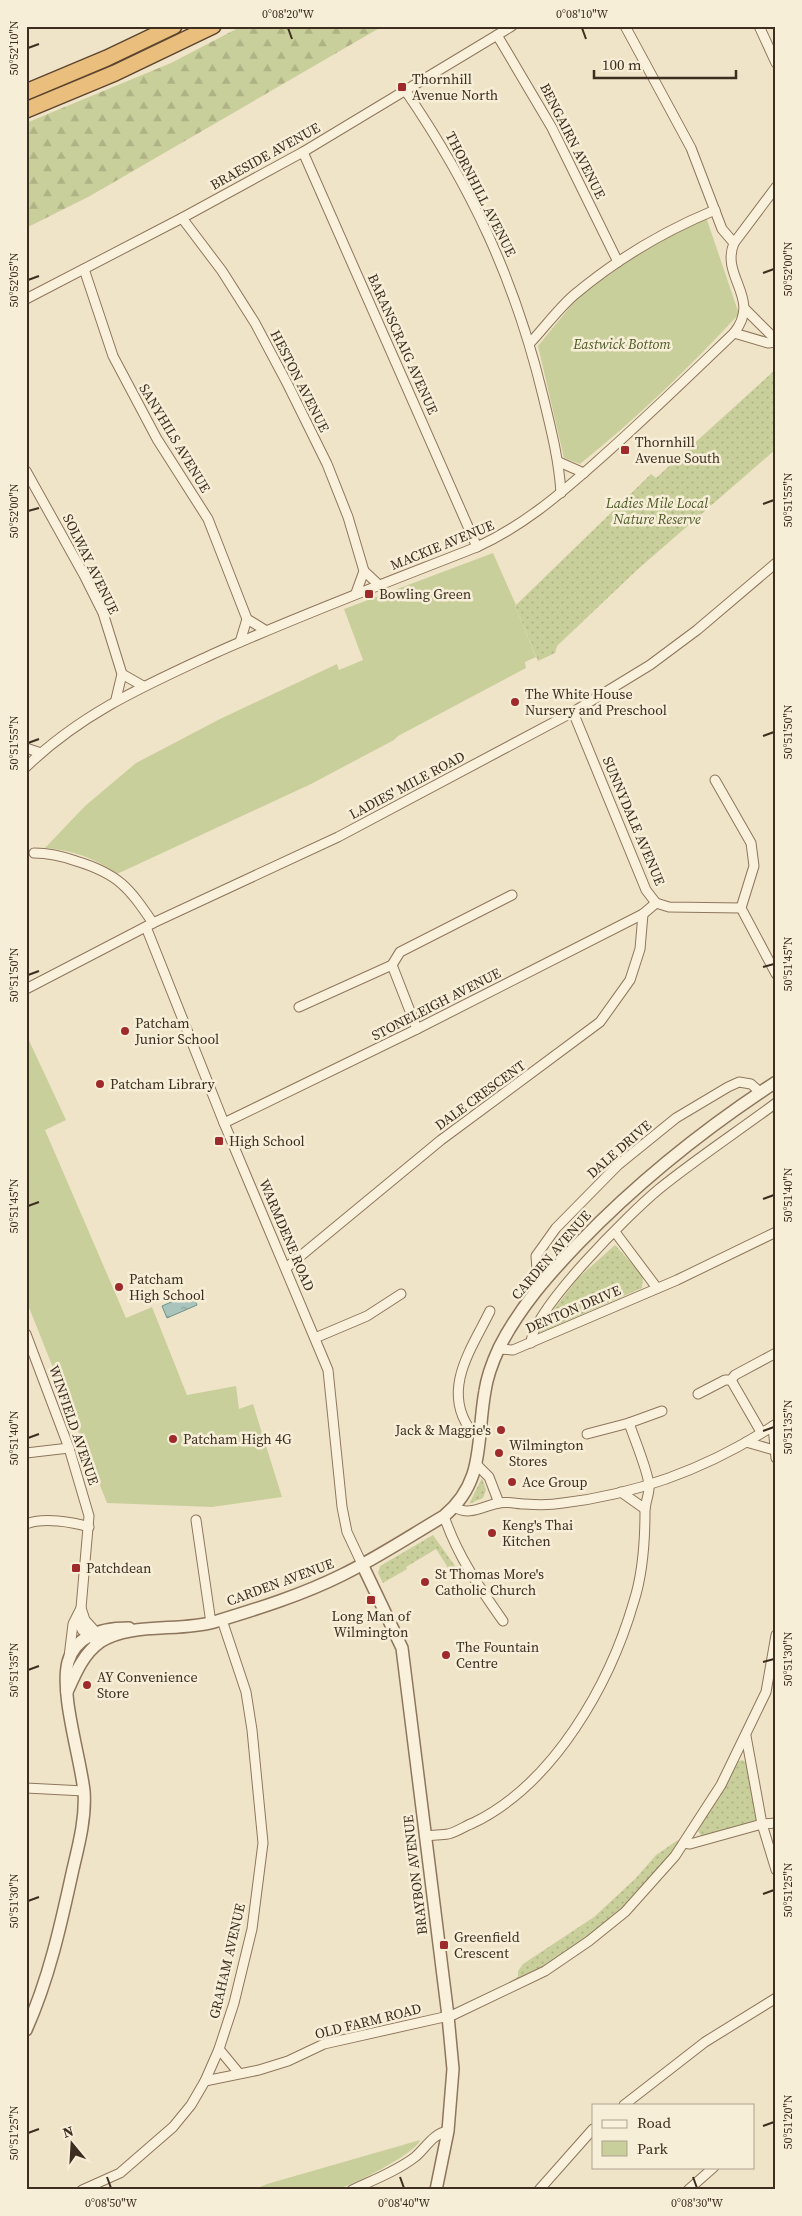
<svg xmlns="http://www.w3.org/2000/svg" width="802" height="2216" font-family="'Source Serif 4',serif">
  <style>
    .grass { fill: url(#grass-dots) }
    .forest { fill: url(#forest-firs) }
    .green { fill: #c9cf9b }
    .water { fill: url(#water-ripples); stroke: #6f938a }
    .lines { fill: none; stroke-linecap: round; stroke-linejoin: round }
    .minor-casing { stroke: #8d765c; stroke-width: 11 }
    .tertiary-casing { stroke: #8d765c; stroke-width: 14 }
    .trunk-casing { stroke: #5b4430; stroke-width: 18 }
    .minor { stroke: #faf1dc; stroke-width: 9 }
    .tertiary { stroke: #faf1dc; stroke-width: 11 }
    .trunk { stroke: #eabe7c; stroke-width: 15 }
    .ticks { fill: none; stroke: #3d2e20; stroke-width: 2 }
    .poi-dot { fill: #9e2a2b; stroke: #f7eed8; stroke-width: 2 }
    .labels { text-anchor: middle; stroke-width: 5; stroke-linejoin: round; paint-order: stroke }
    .poi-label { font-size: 14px; fill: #3d2e20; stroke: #f7eed8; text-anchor: start }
    .street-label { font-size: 14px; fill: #3d2e20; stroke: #f7eed8 }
    .park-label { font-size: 14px; font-style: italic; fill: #4d5a26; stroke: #f7eed8 }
    .neatline { fill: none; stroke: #3d2e20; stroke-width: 2 }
    .ticks-label { font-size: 12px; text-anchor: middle; fill: #3d2e20 }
  </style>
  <defs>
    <pattern id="grass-dots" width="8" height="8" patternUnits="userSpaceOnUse" patternTransform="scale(1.25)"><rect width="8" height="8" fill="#c9cf9b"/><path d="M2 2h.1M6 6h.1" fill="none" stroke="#aeb285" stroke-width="1.8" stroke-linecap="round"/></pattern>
    <pattern id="forest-firs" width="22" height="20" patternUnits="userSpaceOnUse" patternTransform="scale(1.25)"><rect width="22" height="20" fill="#c9cf9b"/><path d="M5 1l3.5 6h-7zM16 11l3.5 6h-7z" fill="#aeb285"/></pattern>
    <pattern id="water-ripples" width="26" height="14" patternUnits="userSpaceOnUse" patternTransform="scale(1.25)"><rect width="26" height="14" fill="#a9c4bc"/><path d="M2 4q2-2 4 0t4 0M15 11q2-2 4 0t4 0" fill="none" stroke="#8ba098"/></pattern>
  </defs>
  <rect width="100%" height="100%" fill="#f0e4c8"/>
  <g class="grass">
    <path d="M776,369V449L637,570L557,646L555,653L538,661L515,606L651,474L656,478Z"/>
    <path d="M615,1245L643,1276L642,1288L541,1332L538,1330L578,1278Z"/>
    <path d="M482,1478L486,1490L483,1498L469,1504Z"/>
    <path d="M433,1535L460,1573L454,1577L436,1549L406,1567L407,1569L383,1583L378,1573L380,1566Z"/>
    <path d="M742,1760L747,1763L756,1820L752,1823L702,1837L698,1831L737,1762Z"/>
    <path d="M678,1840L680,1842C648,1884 610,1926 564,1954C548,1964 531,1973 514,1982L513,1980L518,1977V1971L523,1964L594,1917L636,1878L656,1855Z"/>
  </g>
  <path class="forest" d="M242,26H383L90,196L26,228V123L171,63Z"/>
  <g class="green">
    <path d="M706,217L739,314C689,368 637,418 580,464L564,458L538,346L578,297L630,260L669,235Z"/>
    <path d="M493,553L516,605L515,606L536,657L525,662L526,668L398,736L394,740L311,784L117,874C94,858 73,850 45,848L85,806L136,763L220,719L337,664L339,670L363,660L344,609Z"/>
    <path d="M26,1034L66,1120L45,1130L126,1318L152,1307L187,1395L236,1386L239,1409L253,1404L282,1497L212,1507L107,1503L26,1300Z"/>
    <path d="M420,2140C417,2153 348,2188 334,2190C312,2193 276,2190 252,2190L267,2184Z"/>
  </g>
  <path class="water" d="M192,1293L197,1305L167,1318L162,1306Z"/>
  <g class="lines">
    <g class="minor-casing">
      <g id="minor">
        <path d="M625,26L691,148L722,229L734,243"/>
        <path d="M759,26L776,63"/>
        <path d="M497,35L552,128L618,262"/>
        <path d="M405,90C472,188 515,280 543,396C551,429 559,460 561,493"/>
        <path d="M303,152L477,547"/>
        <path d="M182,218L222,271L255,323L288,385L327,464L348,517L364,571L356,593"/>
        <path d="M84,269L113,356L157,439L208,519L247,619L240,642"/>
        <path d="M26,299L182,218L303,152L512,26"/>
        <path d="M745,309L776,340"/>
        <path d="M734,333L768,343L776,342"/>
        <path d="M530,343C545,327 558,309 574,295C617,259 664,231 715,210"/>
        <path d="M559,462L584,473"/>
        <path d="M26,471L84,575L103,613L122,674L116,699"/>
        <path d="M364,571L379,585"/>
        <path d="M247,619L265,630"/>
        <path d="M122,674L143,686"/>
        <path d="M573,712L646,890L656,903L669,907L741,908L776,974"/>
        <path d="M26,748L41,753"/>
        <path d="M26,767C82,713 144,686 213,654C300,615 388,582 477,547C521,527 558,496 594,464C642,422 688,377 734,333C762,298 720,277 734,243L776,187"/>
        <path d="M715,780L751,843L754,866L741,908"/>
        <path d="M34,853C49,853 62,856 76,861C119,874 129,888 153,923"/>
        <path d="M146,927L224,1123L328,1370L342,1507L347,1532L362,1564"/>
        <path d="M392,965L400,952L512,895"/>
        <path d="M26,989L153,923L338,837L573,712L650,665L697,630L776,563"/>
        <path d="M299,1007L392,965L417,1029"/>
        <path d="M224,1123L417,1029L643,914L656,903"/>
        <path d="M615,1232L657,1288"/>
        <path d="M286,1268L441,1140L600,1022L630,980L640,949L643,914"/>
        <path d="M545,1281L537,1269L536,1256L556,1228L618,1165L676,1118L728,1087L739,1082L751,1084L760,1092"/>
        <path d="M26,1334L69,1448L89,1516L81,1608L73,1624L69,1657"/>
        <path d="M315,1338L367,1316L401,1294"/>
        <path d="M531,1343C532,1310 631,1212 659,1189C696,1159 737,1132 776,1103"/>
        <path d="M499,1349L513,1350L677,1280L776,1232"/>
        <path d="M731,1380L761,1432"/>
        <path d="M698,1394L725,1380H731L735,1375L776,1353"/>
        <path d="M773,1426L776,1458"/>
        <path d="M480,1430L469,1428C442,1388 472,1348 490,1311"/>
        <path d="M587,1434L629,1423L662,1411"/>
        <path d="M746,1442L774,1450"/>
        <path d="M26,1453L69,1448"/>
        <path d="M476,1464L489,1477L499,1503"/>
        <path d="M621,1492L645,1509"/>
        <path d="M455,1507C468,1517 485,1505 499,1503C507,1501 517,1504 525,1504C538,1505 551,1505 563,1503C639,1494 712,1466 776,1424"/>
        <path d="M444,1516C457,1555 479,1587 503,1621"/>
        <path d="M196,1520L211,1623"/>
        <path d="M26,1524C43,1517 73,1522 89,1527"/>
        <path d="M81,1608L85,1620L94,1630L97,1638"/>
        <path d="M77,1617L82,1630L93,1639"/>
        <path d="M746,1736L762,1824L776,1870"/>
        <path d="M26,1788L84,1791"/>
        <path d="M426,1836C433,1835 441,1835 448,1834C457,1832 465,1826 473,1823C554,1784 610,1684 634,1601C643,1573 645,1541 645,1511C645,1502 650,1493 649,1485C648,1471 634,1438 629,1423"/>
        <path d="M684,1843L690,1844L762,1824L776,1823"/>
        <path d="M219,2049L238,2072"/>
        <path d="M205,2081L259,2070L288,2061L324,2044L453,2015L545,1971L589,1941L625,1912L675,1856L721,1785L766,1692L776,1635"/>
        <path d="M624,2105L705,2042L776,1998"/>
        <path d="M82,2190L120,2173L173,2127L191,2105L205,2081L219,2049L234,2003L252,1929L263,1843L252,1730L246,1692L222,1620"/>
        <path d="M352,2190C373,2180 397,2171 415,2157C426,2148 432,2134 448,2131"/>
        <path d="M539,2190L593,2129"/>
        <path d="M688,2190L714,2167"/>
      </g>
    </g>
    <g class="tertiary-casing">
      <g id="tertiary">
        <path d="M362,1564L402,1648L448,2016L453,2069L448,2131L436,2190"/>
        <path d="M67,1692C75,1674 83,1654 100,1642C130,1622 180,1632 214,1622C257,1609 302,1595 342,1575C377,1558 410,1536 444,1516C486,1481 476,1440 485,1391C487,1377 493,1361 499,1348C519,1308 549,1274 579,1243C639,1181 704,1129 776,1082"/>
        <path d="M26,2030C49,1979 61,1924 73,1869C79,1844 86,1817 84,1791C80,1756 60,1694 68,1662C76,1634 104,1628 129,1628"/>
      </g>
    </g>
    <g class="trunk-casing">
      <g id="trunk">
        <path d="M26,92L107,58L174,26"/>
        <path d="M26,110L115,73L213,26"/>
      </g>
    </g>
    <use href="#minor" class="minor"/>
    <use href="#tertiary" class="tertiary"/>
    <use href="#trunk" class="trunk"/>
  </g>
  <path class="ticks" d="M288,28L292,39M582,28L586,39M28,48L39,44M763,273L774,269M28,280L39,276M763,504L774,500M28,511L39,508M763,736L774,732M28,743L39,739M763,967L774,964M28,975L39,971M763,1199L774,1195M28,1206L39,1202M763,1431L774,1427M28,1438L39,1434M763,1662L774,1659M28,1670L39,1666M763,1894L774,1890M28,1901L39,1897M763,2126L774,2122M28,2133L39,2129M107,2177L111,2188M400,2177L404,2188M693,2177L697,2188"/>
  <g class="poi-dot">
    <rect x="397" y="82" width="10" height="10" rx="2.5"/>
    <rect x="620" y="445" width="10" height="10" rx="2.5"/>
    <rect x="364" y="589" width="10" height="10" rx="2.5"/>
    <circle cx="515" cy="702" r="5"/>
    <circle cx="125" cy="1031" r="5"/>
    <circle cx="100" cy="1084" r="5"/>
    <rect x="214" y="1136" width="10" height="10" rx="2.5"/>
    <circle cx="119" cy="1287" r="5"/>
    <circle cx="501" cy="1430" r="5"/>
    <circle cx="173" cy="1439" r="5"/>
    <circle cx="499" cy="1453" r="5"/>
    <circle cx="512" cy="1482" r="5"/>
    <circle cx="492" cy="1533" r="5"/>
    <rect x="71" y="1563" width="10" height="10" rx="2.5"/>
    <circle cx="425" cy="1582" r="5"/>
    <rect x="366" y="1595" width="10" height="10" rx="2.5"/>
    <circle cx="446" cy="1655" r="5"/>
    <circle cx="87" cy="1685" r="5"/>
    <rect x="439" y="1940" width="10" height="10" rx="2.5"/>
  </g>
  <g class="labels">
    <g class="poi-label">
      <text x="412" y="84">Thornhill<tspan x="412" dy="16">Avenue North</tspan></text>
      <text x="635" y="447">Thornhill<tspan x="635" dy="16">Avenue South</tspan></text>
      <text x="379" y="599">Bowling Green</text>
      <text x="525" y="699">The White House<tspan x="525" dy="16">Nursery and Preschool</tspan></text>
      <text x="135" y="1028">Patcham<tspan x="135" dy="16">Junior School</tspan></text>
      <text x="110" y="1089">Patcham Library</text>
      <text x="229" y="1146">High School</text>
      <text x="129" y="1284">Patcham<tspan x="129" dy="16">High School</tspan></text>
      <text x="491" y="1435" text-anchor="end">Jack &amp; Maggie's</text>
      <text x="183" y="1444">Patcham High 4G</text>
      <text x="509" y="1450">Wilmington<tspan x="509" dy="16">Stores</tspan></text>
      <text x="522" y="1487">Ace Group</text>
      <text x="502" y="1530">Keng's Thai<tspan x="502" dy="16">Kitchen</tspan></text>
      <text x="86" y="1573">Patchdean</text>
      <text x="435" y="1579">St Thomas More's<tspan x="435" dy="16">Catholic Church</tspan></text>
      <text x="371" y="1621" text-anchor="middle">Long Man of<tspan x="371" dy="16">Wilmington</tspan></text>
      <text x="456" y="1652">The Fountain<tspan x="456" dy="16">Centre</tspan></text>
      <text x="97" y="1682">AY Convenience<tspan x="97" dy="16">Store</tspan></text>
      <text x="454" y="1942">Greenfield<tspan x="454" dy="16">Crescent</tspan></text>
    </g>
    <g class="street-label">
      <text transform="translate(573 141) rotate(63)" y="5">BENGAIRN AVENUE</text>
      <text transform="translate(265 156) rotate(-29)" y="5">BRAESIDE AVENUE</text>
      <text transform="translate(481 194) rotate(63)" y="5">THORNHILL AVENUE</text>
      <text transform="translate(403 344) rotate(66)" y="5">BARANSCRAIG AVENUE</text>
      <text transform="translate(300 381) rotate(63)" y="5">HESTON AVENUE</text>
      <text transform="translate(175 438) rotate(59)" y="5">SANYHILS AVENUE</text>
      <text transform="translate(442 545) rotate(-22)" y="5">MACKIE AVENUE</text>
      <text transform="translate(91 564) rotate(64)" y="5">SOLWAY AVENUE</text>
      <text transform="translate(407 785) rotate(-28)" y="5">LADIES' MILE ROAD</text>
      <text transform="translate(634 821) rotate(67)" y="5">SUNNYDALE AVENUE</text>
      <text transform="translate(436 1004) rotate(-27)" y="5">STONELEIGH AVENUE</text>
      <text transform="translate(480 1095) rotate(-36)" y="5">DALE CRESCENT</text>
      <text transform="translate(619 1149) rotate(-41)" y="5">DALE DRIVE</text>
      <text transform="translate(287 1235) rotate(67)" y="5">WARMDENE ROAD</text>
      <text transform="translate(551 1255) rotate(-49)" y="5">CARDEN AVENUE</text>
      <text transform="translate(573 1309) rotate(-23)" y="5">DENTON DRIVE</text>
      <text transform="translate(74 1425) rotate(71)" y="5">WINFIELD AVENUE</text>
      <text transform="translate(280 1582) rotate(-20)" y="5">CARDEN AVENUE</text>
      <text transform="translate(415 1875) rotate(-97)" y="5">BRAYBON AVENUE</text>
      <text transform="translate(227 1961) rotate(-77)" y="5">GRAHAM AVENUE</text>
      <text transform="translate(368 2021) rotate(-14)" y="5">OLD FARM ROAD</text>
    </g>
    <g class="park-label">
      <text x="622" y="349">Eastwick Bottom</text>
      <text x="657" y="508">Ladies Mile Local<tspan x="657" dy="16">Nature Reserve</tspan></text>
    </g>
  </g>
  <rect width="802" height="2216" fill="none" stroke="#f7eed8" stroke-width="55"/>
  <rect x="592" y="2104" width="162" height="65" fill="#f7eed8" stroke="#ada18e"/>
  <rect x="602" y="2120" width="25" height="8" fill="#faf1dc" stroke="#ada18e"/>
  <text x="637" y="2128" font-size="15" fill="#3d2e20">Road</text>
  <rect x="602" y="2141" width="25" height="15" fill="#c9cf9b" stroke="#ada18e"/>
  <text x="637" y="2154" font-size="15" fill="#3d2e20">Park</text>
  <g transform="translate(72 2144) rotate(342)" stroke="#f7eed8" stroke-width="4" paint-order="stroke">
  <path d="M0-4L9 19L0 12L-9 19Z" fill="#3d2e20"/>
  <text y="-8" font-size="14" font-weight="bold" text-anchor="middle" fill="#3d2e20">N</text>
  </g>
  <path d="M594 70v8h142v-8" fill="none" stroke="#3d2e20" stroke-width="2.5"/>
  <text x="602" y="70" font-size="15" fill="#3d2e20" stroke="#f7eed8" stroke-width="4" paint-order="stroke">100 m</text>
  <rect x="28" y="28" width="746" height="2160" class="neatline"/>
  <g class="ticks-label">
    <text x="288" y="18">0°08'20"W</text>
    <text x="582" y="18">0°08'10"W</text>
    <text transform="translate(14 48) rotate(-90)" y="4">50°52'10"N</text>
    <text transform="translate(788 269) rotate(-90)" y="4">50°52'00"N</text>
    <text transform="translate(14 280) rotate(-90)" y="4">50°52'05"N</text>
    <text transform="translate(788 500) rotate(-90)" y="4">50°51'55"N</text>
    <text transform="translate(14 511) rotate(-90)" y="4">50°52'00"N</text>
    <text transform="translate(788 732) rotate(-90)" y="4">50°51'50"N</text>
    <text transform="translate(14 743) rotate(-90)" y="4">50°51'55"N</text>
    <text transform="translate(788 964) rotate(-90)" y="4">50°51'45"N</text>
    <text transform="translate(14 975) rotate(-90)" y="4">50°51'50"N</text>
    <text transform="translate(788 1195) rotate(-90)" y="4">50°51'40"N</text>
    <text transform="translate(14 1206) rotate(-90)" y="4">50°51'45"N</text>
    <text transform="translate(788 1427) rotate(-90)" y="4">50°51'35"N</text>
    <text transform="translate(14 1438) rotate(-90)" y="4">50°51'40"N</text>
    <text transform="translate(788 1659) rotate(-90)" y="4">50°51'30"N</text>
    <text transform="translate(14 1670) rotate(-90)" y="4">50°51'35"N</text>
    <text transform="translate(788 1890) rotate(-90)" y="4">50°51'25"N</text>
    <text transform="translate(14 1901) rotate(-90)" y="4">50°51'30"N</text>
    <text transform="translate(788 2122) rotate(-90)" y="4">50°51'20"N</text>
    <text transform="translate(14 2133) rotate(-90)" y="4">50°51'25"N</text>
    <text x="111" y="2207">0°08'50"W</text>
    <text x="404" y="2207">0°08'40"W</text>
    <text x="697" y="2207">0°08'30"W</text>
  </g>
</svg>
